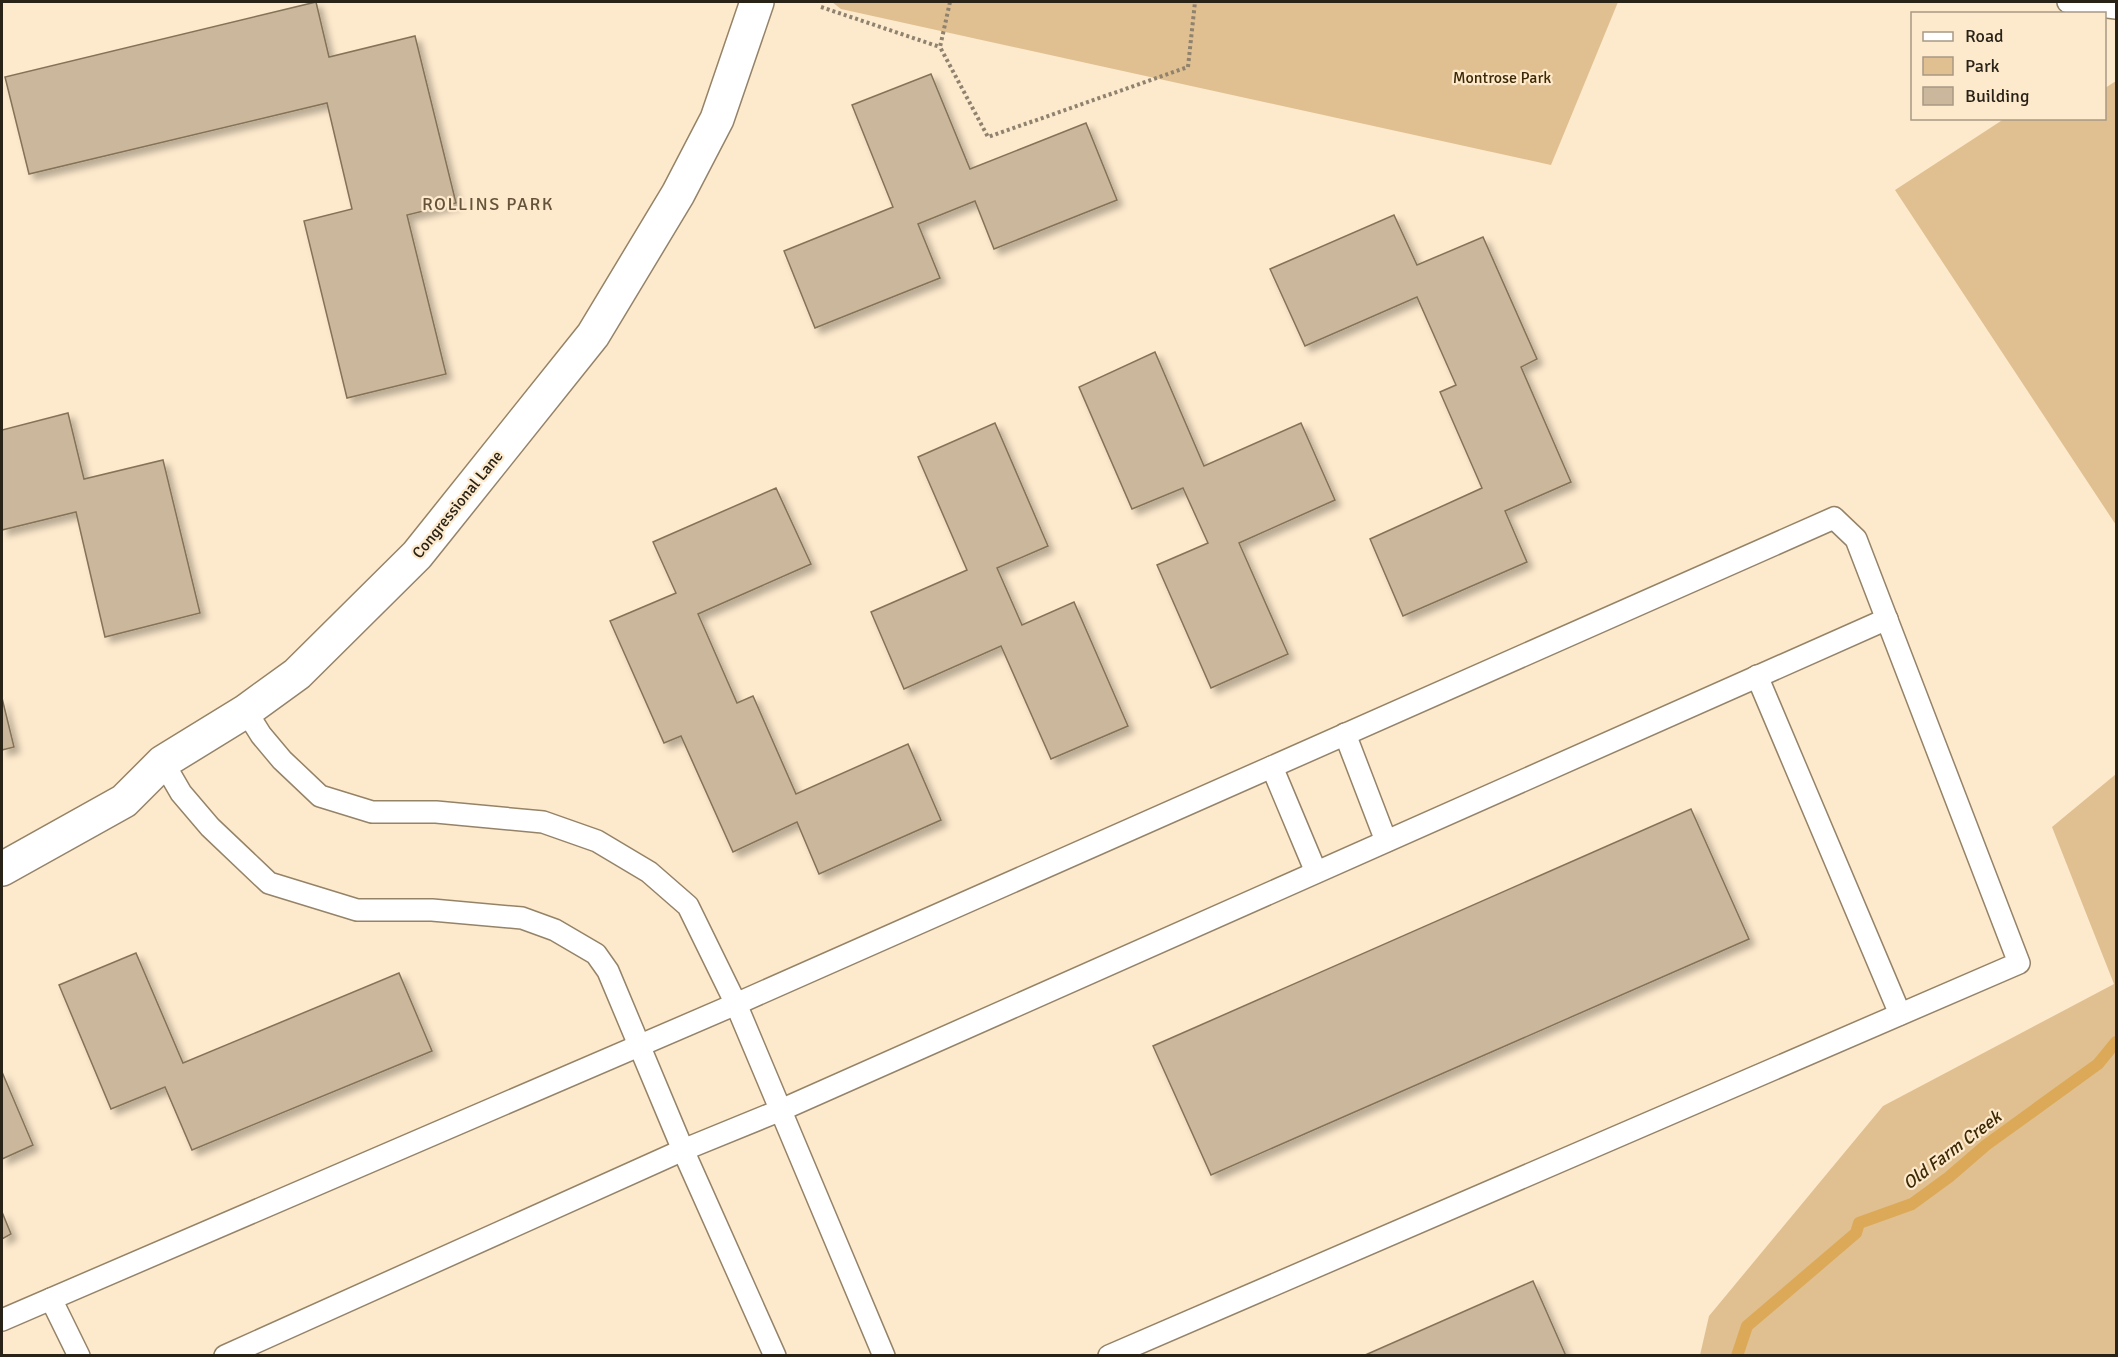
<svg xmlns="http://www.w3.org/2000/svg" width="2118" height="1357" font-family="Signika,sans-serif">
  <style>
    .green { fill: #e0c091 }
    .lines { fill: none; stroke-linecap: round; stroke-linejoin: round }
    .stream { stroke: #dca958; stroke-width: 12 }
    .building { fill: #cbb79b; stroke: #857359; stroke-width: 1.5; filter: url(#shadow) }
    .service-casing { stroke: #958368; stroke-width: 24 }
    .tertiary-casing { stroke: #958368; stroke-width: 36 }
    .path { stroke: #8f826e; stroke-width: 4; stroke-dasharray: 3 3; stroke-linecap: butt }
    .service { stroke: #fff; stroke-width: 21 }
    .tertiary { stroke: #fff; stroke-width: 33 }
    .labels { text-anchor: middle; stroke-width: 4.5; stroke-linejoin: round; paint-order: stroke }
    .park-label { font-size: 16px; fill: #3c2803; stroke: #fde9cc }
    .street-label { font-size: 16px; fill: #292217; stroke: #fde9cc }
    .neighbourhood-label { font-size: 18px; letter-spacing: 1.5px; fill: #64533a; stroke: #fde9cc }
    .water-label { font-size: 18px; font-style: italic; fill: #3c2803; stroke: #fde9cc }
  </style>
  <defs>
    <filter id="shadow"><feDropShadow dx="5.5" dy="5.5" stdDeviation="3" flood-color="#0004"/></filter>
  </defs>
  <rect width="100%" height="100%" fill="#fde9cc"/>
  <g class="green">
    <path d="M832,2H1618L1551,165L841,9Z"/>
    <path d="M2116,81V525L1895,190L2004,119L2104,118L2105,88Z"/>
    <path d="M2116,774V1355H1700L1709,1316L1883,1106L2114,984L2052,827Z"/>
  </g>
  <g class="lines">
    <path class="stream" d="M1737,1356L1747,1326L1856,1233L1859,1223L1912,1204L1949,1177L1986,1145L2098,1064L2116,1042"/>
  </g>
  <g class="building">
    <path d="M316,2L329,57L415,36L456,203L407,215L446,374L347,398L304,221L352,209L327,103L29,174L5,77Z"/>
    <path d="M931,74L970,169L1086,123L1117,200L994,249L975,201L918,224L940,278L815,328L784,251L893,207L852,105Z"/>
    <path d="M1394,215L1417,265L1483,237L1537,359L1521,367L1571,482L1505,511L1527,562L1403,616L1370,539L1482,488L1440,392L1456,385L1417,297L1305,346L1270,269Z"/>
    <path d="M1155,352L1204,466L1301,423L1335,500L1239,543L1288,654L1211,688L1157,565L1208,543L1183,488L1132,509L1079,387Z"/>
    <path d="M68,413L84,479L163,460L200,613L105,637L76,512L2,530V430Z"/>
    <path d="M995,423L1048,546L997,568L1022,625L1074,602L1128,726L1051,759L1001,646L904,689L871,612L967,570L918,457Z"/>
    <path d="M776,488L811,564L698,614L737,703L753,696L796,794L908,744L941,820L819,874L797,822L733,852L681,736L664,743L610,621L676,593L653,542Z"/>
    <path d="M2,698L14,747L2,750Z"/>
    <path d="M1691,809L1749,939L1211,1175L1153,1046Z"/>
    <path d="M136,953L183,1063L399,973L432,1051L192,1150L165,1087L111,1109L59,985Z"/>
    <path d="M2,1072L33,1145L2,1159Z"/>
    <path d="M2,1212L11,1234L2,1239Z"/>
    <path d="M1533,1281L1566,1356H1363Z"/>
  </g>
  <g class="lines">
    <g class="service-casing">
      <g id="service">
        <path d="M2068,2L2116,8"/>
        <path d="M1757,676L1900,1014"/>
        <path d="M246,711L261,735L282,760L320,796L372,812H436L543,822L597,841L649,872L688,906L736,1004L884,1356"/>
        <path d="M1345,734L1386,841"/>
        <path d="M163,762L181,793L210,827L269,883L357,910H432L522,918L555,930L596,954L608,971L683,1150L775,1356"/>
        <path d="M1272,767L1316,872"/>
        <path d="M51,1299L79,1356"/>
        <path d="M2,1320L736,1004L1834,518L1856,539L2019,963L1109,1356"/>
        <path d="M225,1356L683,1150L781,1110L1887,619"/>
      </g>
    </g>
    <g class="tertiary-casing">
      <path id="tertiary" d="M2,869L124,801L163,762L246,711L297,674L417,555L593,335L678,194L717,119L757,2"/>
    </g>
    <g class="path">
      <path d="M950,2L940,47L988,137L1188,67L1195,2"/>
      <path d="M821,7L940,47"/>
    </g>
    <use href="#service" class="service"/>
    <use href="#tertiary" class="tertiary"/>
  </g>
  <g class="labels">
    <g class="park-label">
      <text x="1502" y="83">Montrose Park</text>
    </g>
    <g class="street-label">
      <text transform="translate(457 504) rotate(-51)" y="6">Congressional Lane</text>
    </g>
    <g class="neighbourhood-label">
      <text x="488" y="210">ROLLINS PARK</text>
    </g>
    <g class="water-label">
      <text transform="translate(1952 1150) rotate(-37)" y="6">Old Farm Creek</text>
    </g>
  </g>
  <rect width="2118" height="1357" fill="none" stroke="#292217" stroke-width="6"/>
  <rect x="1911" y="12" width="195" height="108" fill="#fde9cc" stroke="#a89984" stroke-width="1.5"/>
  <rect x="1923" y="32" width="30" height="9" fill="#ffffff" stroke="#a89984" stroke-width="1.5"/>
  <text x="1965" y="42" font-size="18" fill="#292217">Road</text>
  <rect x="1923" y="57" width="30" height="18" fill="#e0c091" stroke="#a89984" stroke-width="1.5"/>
  <text x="1965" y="72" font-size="18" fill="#292217">Park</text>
  <rect x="1923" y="87" width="30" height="18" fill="#cbb79b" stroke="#a89984" stroke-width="1.5"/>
  <text x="1965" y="102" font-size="18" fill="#292217">Building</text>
</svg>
